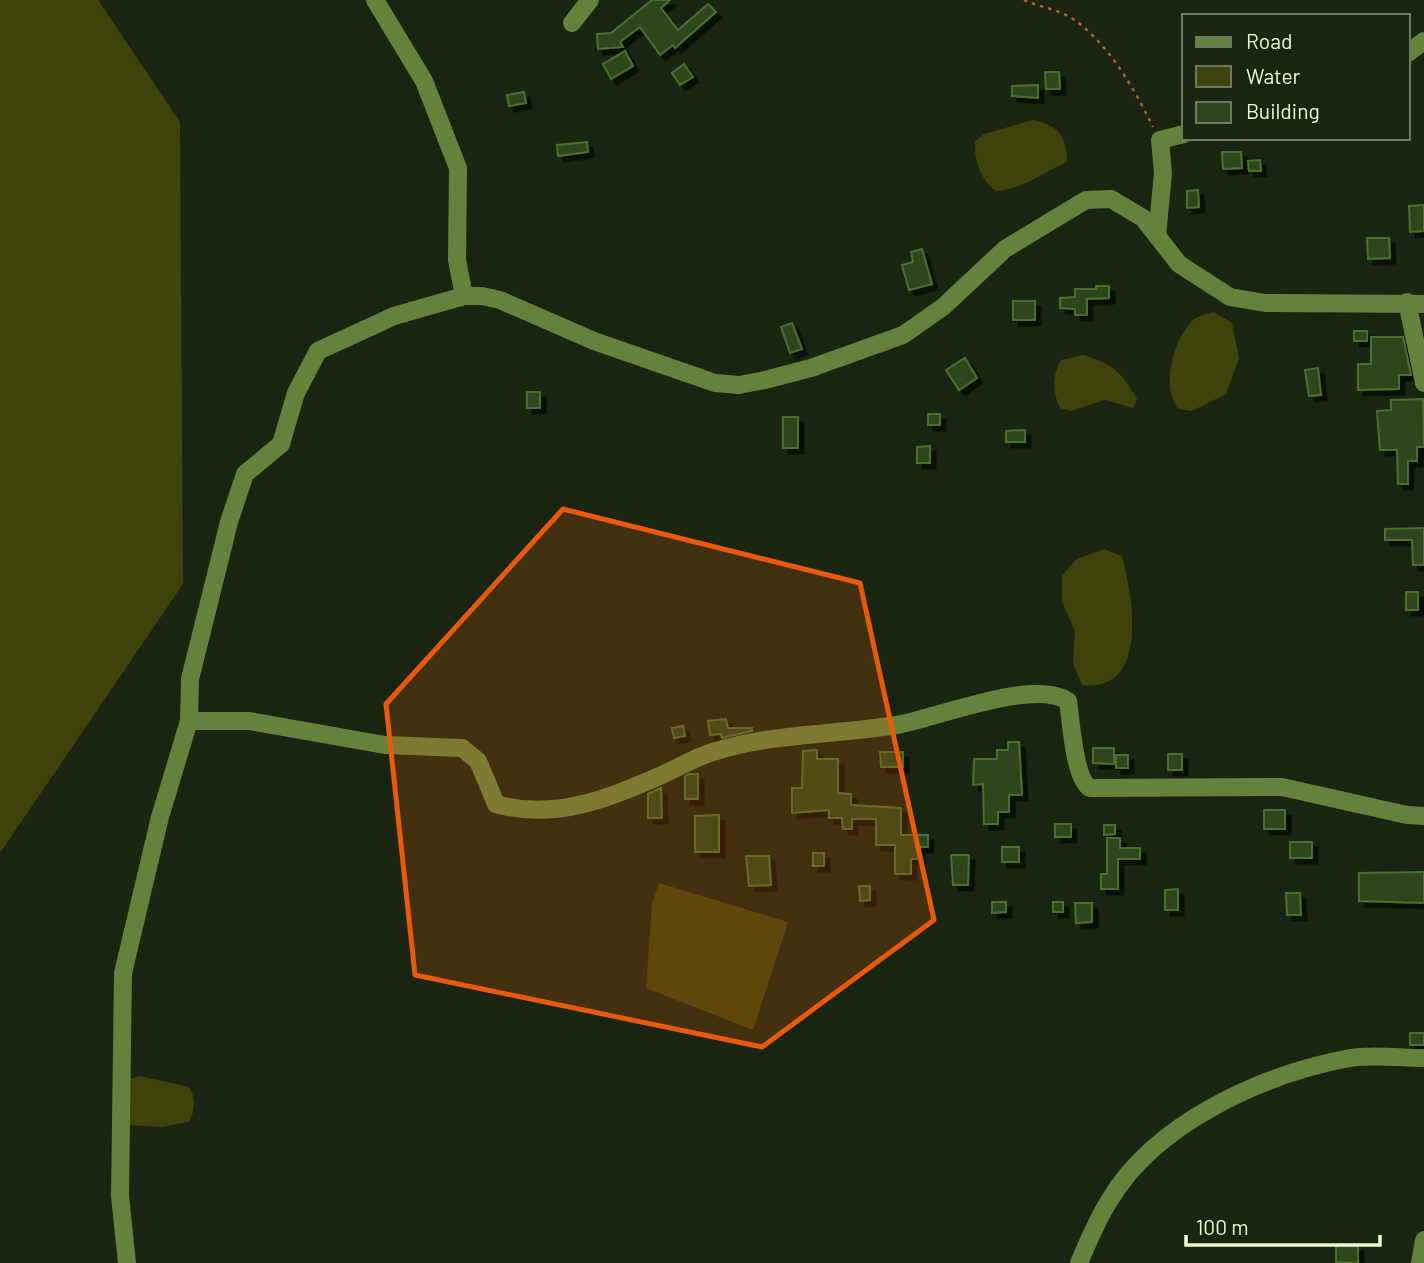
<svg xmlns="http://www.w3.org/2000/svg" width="1424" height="1263" font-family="Barlow,sans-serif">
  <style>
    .water { fill: #40420c }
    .building { fill: #2d451c; stroke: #4a702f; stroke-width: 2; filter: url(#shadow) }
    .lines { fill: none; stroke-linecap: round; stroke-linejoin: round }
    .path { stroke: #b35e34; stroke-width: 2.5; stroke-dasharray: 3.5 5; stroke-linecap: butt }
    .minor { stroke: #64823c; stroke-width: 18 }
    .marked { fill: #e8590c; fill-opacity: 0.2; stroke: #e8590c; stroke-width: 5; stroke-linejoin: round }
  </style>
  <defs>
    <filter id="shadow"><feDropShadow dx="5.5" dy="5.5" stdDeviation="0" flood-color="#0009"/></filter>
  </defs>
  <rect width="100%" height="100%" fill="#192510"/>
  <g class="water">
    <path d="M0,0H98L180,122L183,584L0,853Z"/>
    <path d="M1033,120C1058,125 1067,136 1067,162C1042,173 1024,189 996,191C981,181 974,160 975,142L984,134Z"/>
    <path d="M1214,312L1232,323L1239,358L1226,394L1192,411L1178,409C1161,386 1173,340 1193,320C1198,316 1208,314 1214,312Z"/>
    <path d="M1083,355C1113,364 1121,371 1137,399L1133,408L1105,400L1071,411L1060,408C1052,391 1052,376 1061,360Z"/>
    <path d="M1104,549L1122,556C1132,594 1151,693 1082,685L1073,663L1075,631L1062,602V576L1077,559Z"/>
    <path d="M659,883L788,922L753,1030L646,988L652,904Z"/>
    <path d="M139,1076L189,1087C196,1097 195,1111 189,1122L161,1127L130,1125V1079Z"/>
  </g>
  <g class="building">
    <path d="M652,0H670L661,8L678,30L708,4L716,12L675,48L673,45L660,55L640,27L620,42L623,47L598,49L597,34L611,33Z"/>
    <path d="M625,51L633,66L611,79L603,64Z"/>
    <path d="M684,64L693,77L680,85L672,73Z"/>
    <path d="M1045,72H1059L1060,89H1046Z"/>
    <path d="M1038,85V98L1012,96V86Z"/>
    <path d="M524,92L526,103L509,106L507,95Z"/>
    <path d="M587,142L588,152L558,156L557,145Z"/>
    <path d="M1222,152H1241L1242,168L1223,169Z"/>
    <path d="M1260,160L1261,171H1249L1248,161Z"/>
    <path d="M1198,190L1199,207L1187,208V191Z"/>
    <path d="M1424,205V231L1410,232L1409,206Z"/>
    <path d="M1367,238H1389L1390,258L1368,259Z"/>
    <path d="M922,249L932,284L909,290L902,265L913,262L911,252Z"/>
    <path d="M1096,286H1109V298L1087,299V315H1075V309L1060,308V298L1075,297V289H1096Z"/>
    <rect x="1013" y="301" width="22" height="19"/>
    <path d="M792,323L802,349L790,353L781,327Z"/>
    <rect x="1354" y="331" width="13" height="10"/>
    <path d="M1371,337H1403L1411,375H1399V389L1358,390V364H1371Z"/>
    <path d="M965,358L977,378L959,390L946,370Z"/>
    <path d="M1318,368L1321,395L1309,396L1305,370Z"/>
    <rect x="527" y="392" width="13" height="16"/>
    <path d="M1423,399L1424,447H1417V461H1408V484H1398L1397,450H1380L1377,411L1391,410V400Z"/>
    <rect x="928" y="414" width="12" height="11"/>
    <rect x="783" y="417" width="15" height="31"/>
    <path d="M1025,430V442H1006V431Z"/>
    <path d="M930,446V463H917V447Z"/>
    <path d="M1424,528V565H1413L1412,540H1385V529Z"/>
    <rect x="1406" y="592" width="12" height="18"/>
    <path d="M726,719L728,728H752V731L722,738L721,734L710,735L708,721Z"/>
    <path d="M683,726L685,736L674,738L672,728Z"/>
    <path d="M1008,742H1019L1022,795H1009V812H998V824H984L983,784L973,785L974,759H997V750H1008Z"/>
    <path d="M1093,748H1114V764L1093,763Z"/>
    <path d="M817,750V759H838V793L851,794V805L901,808V835H928V847H919V859H911V874H895V845H876V819H852V829H843L842,818H829V810L792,813V788H802L803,751Z"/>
    <path d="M880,752H903V767H881Z"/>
    <rect x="1168" y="754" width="14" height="16"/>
    <rect x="1116" y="755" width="12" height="13"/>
    <path d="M689,774H698V799H685V776Z"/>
    <path d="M661,788L662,818H648V794Z"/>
    <rect x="1264" y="810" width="21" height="19"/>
    <path d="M719,815V852H695V816Z"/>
    <rect x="1055" y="824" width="16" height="13"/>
    <path d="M1104,825H1115V834L1104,835Z"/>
    <path d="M1107,838H1120V848H1140V859H1118V889H1101V874H1107Z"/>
    <rect x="1290" y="842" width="22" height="16"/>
    <rect x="1002" y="847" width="17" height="15"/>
    <rect x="813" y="853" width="11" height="13"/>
    <path d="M951,855H969L968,885H953Z"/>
    <path d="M746,856H769L771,885L749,886Z"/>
    <path d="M1424,872V903L1359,901V873Z"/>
    <path d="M859,886H870V900L860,901Z"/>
    <path d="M1178,889V910H1165V890Z"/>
    <path d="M1286,893H1300L1301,915H1287Z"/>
    <path d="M992,902H1006V912L992,913Z"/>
    <rect x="1053" y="902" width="10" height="10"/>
    <path d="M1075,903H1092V922L1076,923Z"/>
    <rect x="1410" y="1033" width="14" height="12"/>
    <path d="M1336,1246H1358V1263L1336,1262Z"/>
  </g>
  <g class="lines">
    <path class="path" d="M1024,0C1041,8 1060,9 1076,21C1110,46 1135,90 1153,127"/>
    <g class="minor">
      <path d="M375,0L424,81L458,168L457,260L464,296"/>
      <path d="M572,23L590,0"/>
      <path d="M1408,53L1424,41"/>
      <path d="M1157,236L1163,173L1160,140L1184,134"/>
      <path d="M1407,302L1424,383"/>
      <path d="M189,721H249L385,745L462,748L478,761L496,804C554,821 611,798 664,774C680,767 696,757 713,752C773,733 835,735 897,725C937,718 1033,678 1068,701C1071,720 1074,779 1090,788L1282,787L1407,815L1424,816"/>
      <path d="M127,1263L120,1196L123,973L160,817L189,721L190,679L229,522L245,474L281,444L296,393L318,351L394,316L464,296H482L500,300L594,341L715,383L739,385L765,380L811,368L903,335L943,307L1005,249L1086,200L1111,199L1143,218L1179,264L1230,297L1265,303L1424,304"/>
      <path d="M1079,1263C1088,1242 1097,1220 1109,1201C1155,1123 1263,1074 1350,1058C1373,1054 1400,1058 1424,1058"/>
      <path d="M1420,1263L1424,1240"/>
    </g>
  </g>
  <path class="marked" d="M563,509L860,583L934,920L762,1047L415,975L386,704Z"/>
  <rect x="1182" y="14" width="228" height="126" fill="#192510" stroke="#6c7b5f" stroke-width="2"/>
  <rect x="1196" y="37" width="35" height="10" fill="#64823c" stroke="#6c7b5f" stroke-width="2"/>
  <text x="1246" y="49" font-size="21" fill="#e9fdd5">Road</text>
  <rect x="1196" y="66" width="35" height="21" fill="#40420c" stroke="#6c7b5f" stroke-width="2"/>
  <text x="1246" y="84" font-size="21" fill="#e9fdd5">Water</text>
  <rect x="1196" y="102" width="35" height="21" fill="#2d451c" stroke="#6c7b5f" stroke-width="2"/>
  <text x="1246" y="119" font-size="21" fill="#e9fdd5">Building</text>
  <path d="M1186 1235v10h194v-10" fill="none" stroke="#e9fdd5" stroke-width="3.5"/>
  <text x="1196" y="1235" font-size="21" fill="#e9fdd5" stroke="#192510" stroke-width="5" paint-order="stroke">100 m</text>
</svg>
